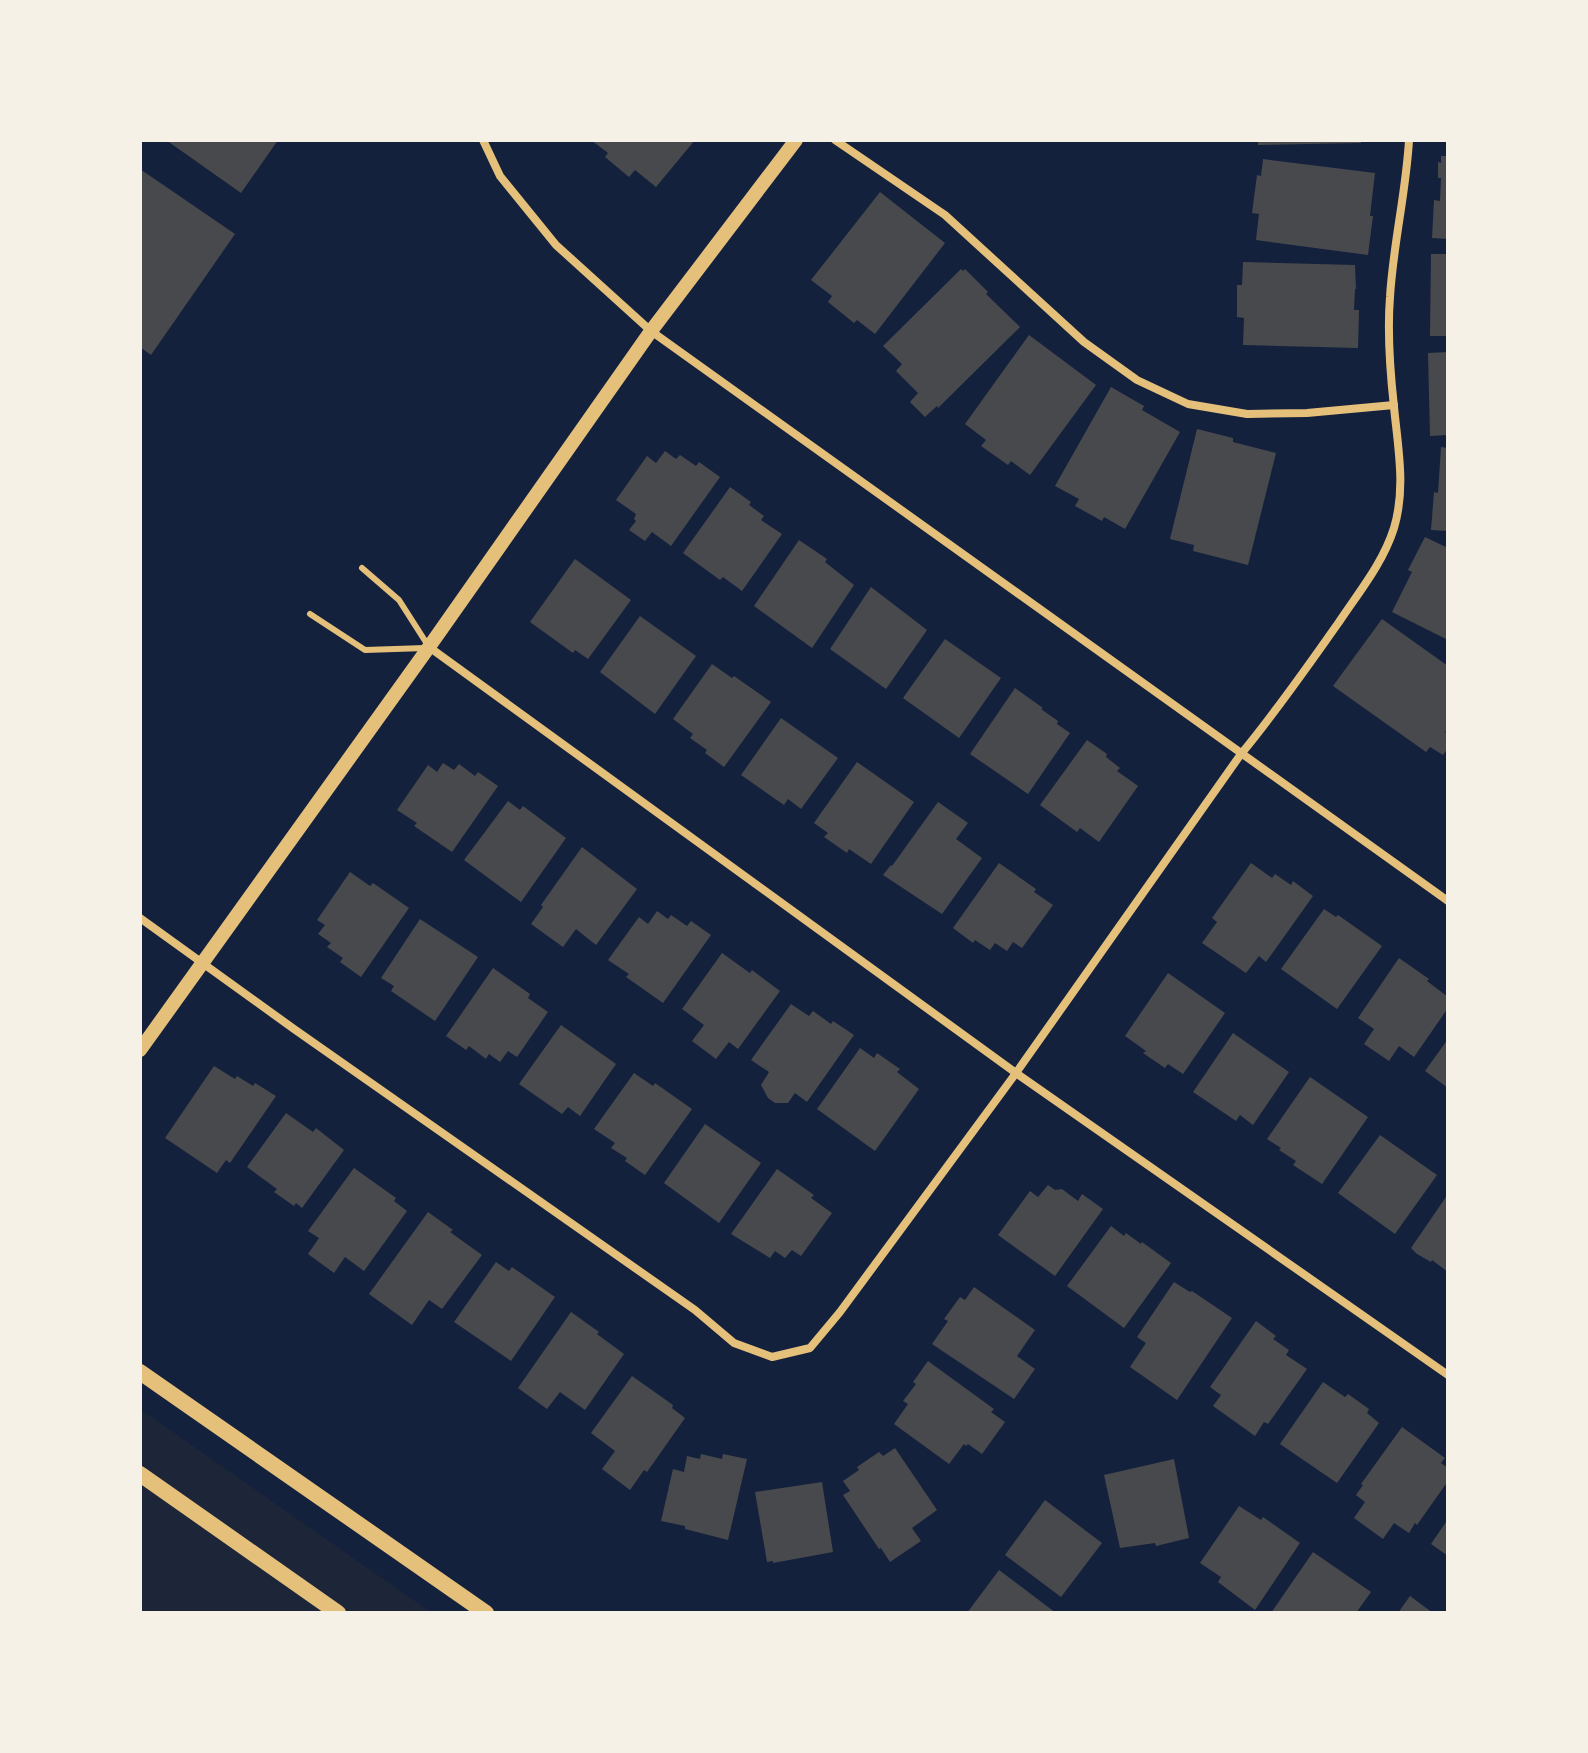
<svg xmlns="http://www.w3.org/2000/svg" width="1588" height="1753" font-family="'PT Sans',sans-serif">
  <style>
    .green { fill: #1d2539 }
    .building { fill: #48494c }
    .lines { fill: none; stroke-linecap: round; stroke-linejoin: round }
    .service { stroke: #e5c07b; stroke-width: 6 }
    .minor { stroke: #e5c07b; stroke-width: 8 }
    .tertiary { stroke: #e5c07b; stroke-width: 14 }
    .secondary { stroke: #e5c07b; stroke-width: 16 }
  </style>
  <rect width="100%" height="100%" fill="#14213d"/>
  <path class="green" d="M140,1409L432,1613H140Z"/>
  <g class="building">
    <path d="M166,140H278L241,193Z"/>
    <path d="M591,140H695L656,187L635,170L629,177L605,157L608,153Z"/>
    <path d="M1258,140H1361V143L1258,145Z"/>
    <path d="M1441,156H1448V239L1432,238L1434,200L1440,201L1441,178H1438V162L1441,163Z"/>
    <path d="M1263,159L1375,173L1370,216H1373L1368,255L1256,240L1259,214L1252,213L1257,175L1261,176Z"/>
    <path d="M140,169L235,234L151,355L140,347Z"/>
    <path d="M880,192L945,243L875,334L857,320L854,323L828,302L832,296L811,280Z"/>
    <path d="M1431,254H1448V336H1430Z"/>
    <path d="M1243,262L1355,265L1356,289H1355L1354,310H1359L1358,348L1243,345L1244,318L1237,317V285H1242Z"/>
    <path d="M961,269L963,271L965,269L988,292L986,294L1020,327L938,408L937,406L925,417L910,402L918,393L896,371L902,364L883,346Z"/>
    <path d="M1029,335L1096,385L1030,475L1011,461L1008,465L981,446L986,440L965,424Z"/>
    <path d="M1448,352V435L1430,436L1428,353Z"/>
    <path d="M1111,387L1144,406L1142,410L1180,432L1125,529L1104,517L1102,521L1075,506L1079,499L1055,486Z"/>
    <path d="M1197,429L1233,438V442L1276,453L1248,565L1193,551L1194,545L1170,539Z"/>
    <path d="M1441,447L1448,448V531L1431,530L1434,492L1438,493Z"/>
    <path d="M665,451L676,459L680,455L696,466L699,462L720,477L671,546L652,532L645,541L629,530L636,521L634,519L636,514L616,500L647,456L656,463Z"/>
    <path d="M730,487L751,502L749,505L764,516L761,520L782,534L742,591L723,577L720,580L683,553Z"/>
    <path d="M1425,537L1448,548V640L1392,612L1412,572L1408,570Z"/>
    <path d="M799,540L827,559L825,562L854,585L812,648L754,606Z"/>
    <path d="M575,559L631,600L588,659L575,650L573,653L530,622Z"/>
    <path d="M871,587L927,630L886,689L830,649Z"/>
    <path d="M640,616L696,656L655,714L600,672Z"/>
    <path d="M1382,619L1448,666V728L1445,732L1448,734V748L1443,755L1430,747L1426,752L1333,686Z"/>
    <path d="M945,639L1001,678L959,738L903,698Z"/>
    <path d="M712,664L732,678L734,676L771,702L724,767L705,753L707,750L690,738L693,734L673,719Z"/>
    <path d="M1015,688L1043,708L1041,709L1058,721L1057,724L1070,733L1028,794L970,754Z"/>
    <path d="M781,718L838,758L801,809L788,799L784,805L741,775Z"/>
    <path d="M1087,740L1107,754L1106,757L1120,768L1117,771L1138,786L1099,842L1080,828L1077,832L1040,805Z"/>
    <path d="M857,762L914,802L871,864L849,849L847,853L824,837L828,833L814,823Z"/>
    <path d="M443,763L454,770L459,764L475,776L478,772L498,786L452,852L414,826L417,823L397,810L428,765L437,772Z"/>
    <path d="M508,801L520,810L523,806L566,838L521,902L464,860Z"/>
    <path d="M938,802L968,823L956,839L982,858L942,914L883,875L891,865L892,866Z"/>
    <path d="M582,847L637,889L596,945L576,929L563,947L531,924L543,907L541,905Z"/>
    <path d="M999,863L1036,889L1034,892L1053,905L1022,948L1013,942L1007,951L995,943L990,950L975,940L973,943L953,928Z"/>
    <path d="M1251,863L1272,878L1275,874L1291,885L1293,881L1313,896L1266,962L1259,956L1246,973L1202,943L1217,922L1212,918Z"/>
    <path d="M350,872L370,886L373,883L409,908L361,977L340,962L343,958L327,947L331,943L318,934L325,925L317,920Z"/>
    <path d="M1324,909L1336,917L1338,915L1382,946L1337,1009L1281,969Z"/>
    <path d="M657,911L668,919L671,915L687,926L691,921L711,935L663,1003L626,977L629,974L608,960L639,917L648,924Z"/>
    <path d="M420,919L478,957L435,1021L391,991L394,986L381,978Z"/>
    <path d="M722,953L750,973L752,970L780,991L738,1049L729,1042L716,1059L692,1041L704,1025L682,1009Z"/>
    <path d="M1399,958L1429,979L1427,981L1448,997V1008L1414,1057L1399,1046L1389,1061L1364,1044L1374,1029L1358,1018Z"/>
    <path d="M493,968L530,994L528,998L548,1012L517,1057L508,1051L500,1062L489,1054L486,1059L469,1046L466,1050L446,1036Z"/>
    <path d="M1168,973L1225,1013L1183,1074L1168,1064L1165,1068L1143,1053L1146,1051L1125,1036Z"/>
    <path d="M791,1004L809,1016L813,1011L831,1024L833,1021L854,1035L807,1102L795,1093L788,1103H775L768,1098L761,1085L769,1072L751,1060Z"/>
    <path d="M561,1025L616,1064L580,1116L568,1107L562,1114L519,1084Z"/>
    <path d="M1233,1033L1289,1072L1253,1125L1240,1115L1236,1121L1193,1092Z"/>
    <path d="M1448,1039V1088L1425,1071Z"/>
    <path d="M860,1048L874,1058L877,1053L900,1069L897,1072L919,1089L875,1151L817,1109Z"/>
    <path d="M214,1066L235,1079L237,1076L253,1086L255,1083L276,1096L230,1163L226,1160L217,1173L165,1138Z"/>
    <path d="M634,1073L653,1086L655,1083L692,1109L645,1175L625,1161L627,1158L611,1148L615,1143L594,1129Z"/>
    <path d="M1310,1077L1368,1117L1322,1184L1293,1165L1296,1161L1279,1150L1281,1148L1267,1139Z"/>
    <path d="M286,1113L313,1132L316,1128L344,1150L302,1208L296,1203L294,1206L274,1192L277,1189L247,1167Z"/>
    <path d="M705,1124L761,1163L719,1223L664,1183Z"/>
    <path d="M1380,1135L1437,1175L1395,1234L1338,1193Z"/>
    <path d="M354,1168L396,1198L394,1201L407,1211L364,1271L345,1257L334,1273L308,1254L319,1238L308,1231Z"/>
    <path d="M777,1169L814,1195L811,1198L832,1213L801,1256L792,1250L785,1258L775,1251L770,1258L731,1234Z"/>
    <path d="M1048,1185L1055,1190L1062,1189L1078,1201L1082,1194L1103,1209L1055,1276L998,1235L1030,1191L1038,1197Z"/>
    <path d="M1448,1194V1272L1432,1260L1431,1262L1417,1254L1411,1248Z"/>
    <path d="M428,1212L453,1230L450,1232L482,1255L442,1309L429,1300L412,1325L369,1294Z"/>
    <path d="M1111,1226L1124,1236L1126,1233L1141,1244L1142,1242L1171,1263L1124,1328L1067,1286Z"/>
    <path d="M496,1262L509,1271L512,1267L555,1297L511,1361L454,1322Z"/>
    <path d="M1174,1282L1190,1292L1192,1291L1232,1318L1177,1400L1130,1367L1146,1343L1137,1337Z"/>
    <path d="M974,1287L1035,1330L1017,1356L1035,1369L1014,1399L932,1344L948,1321L944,1319L960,1297L965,1300Z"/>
    <path d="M571,1312L599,1332L597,1334L624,1354L585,1410L560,1392L547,1409L518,1388Z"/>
    <path d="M1256,1321L1276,1336L1273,1339L1289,1350L1286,1355L1307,1369L1268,1424L1264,1422L1255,1436L1213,1406L1221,1395L1210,1387Z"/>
    <path d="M928,1361L994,1409L991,1412L1005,1422L982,1454L968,1444L966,1446L964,1444L949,1464L894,1424L908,1404L903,1401L916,1384L913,1382Z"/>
    <path d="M632,1376L673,1405L672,1408L685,1418L647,1472L644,1470L630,1490L602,1469L615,1451L591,1433Z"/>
    <path d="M1323,1382L1345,1397L1348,1394L1369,1409L1367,1413L1379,1423L1337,1483L1280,1444Z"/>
    <path d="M1402,1427L1445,1458L1441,1463L1448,1468V1481L1417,1525L1415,1523L1409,1533L1394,1523L1383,1539L1354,1518L1365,1502L1356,1495L1363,1485L1361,1484Z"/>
    <path d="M895,1448L937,1510L912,1528L921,1541L890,1562L881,1548L879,1549L843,1495L850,1491L843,1481L859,1470L857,1467L879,1452L883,1456Z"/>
    <path d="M701,1454L722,1459L723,1454L747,1459L728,1540L685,1529V1526L661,1521L673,1469L684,1472L687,1456L700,1459Z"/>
    <path d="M1174,1459L1189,1538L1156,1546L1155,1543L1120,1548L1104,1475Z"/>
    <path d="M822,1482L833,1552L773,1563V1561L767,1562L755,1492Z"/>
    <path d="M1045,1500L1102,1543L1061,1597L1005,1555Z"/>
    <path d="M1239,1506L1261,1520L1263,1517L1300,1543L1255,1610L1218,1582L1221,1577L1200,1563Z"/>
    <path d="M1448,1519V1556L1431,1544Z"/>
    <path d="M1313,1552L1371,1592L1356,1613H1271Z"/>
    <path d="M999,1570L1056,1613H967Z"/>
    <path d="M1410,1596L1433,1613H1398Z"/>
  </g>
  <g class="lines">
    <g class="service">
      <path d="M362,568L399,600L429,647"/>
      <path d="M310,614L365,650L425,648"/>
    </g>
    <g class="minor">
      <path d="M483,140L500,176L556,245L651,331L1448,901"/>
      <path d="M835,140L945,215L1084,342L1137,380L1188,404L1247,414L1307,413L1394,405"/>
      <path d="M429,647L1016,1073L1448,1375"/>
      <path d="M140,918L294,1029L695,1310L734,1343L772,1357L810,1348L840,1312L1016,1073L1241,754C1276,712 1307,667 1339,622C1359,592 1383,563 1394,528C1406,488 1398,448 1394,407C1390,371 1387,334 1390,297C1393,245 1406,193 1409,140"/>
    </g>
    <path class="tertiary" d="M140,1050L429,647L651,331L796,140"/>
    <g class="secondary">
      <path d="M140,1372L486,1613"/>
      <path d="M140,1474L338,1613"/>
    </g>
  </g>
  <rect width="1588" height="1753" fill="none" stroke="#f6f1e7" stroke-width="284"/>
</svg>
